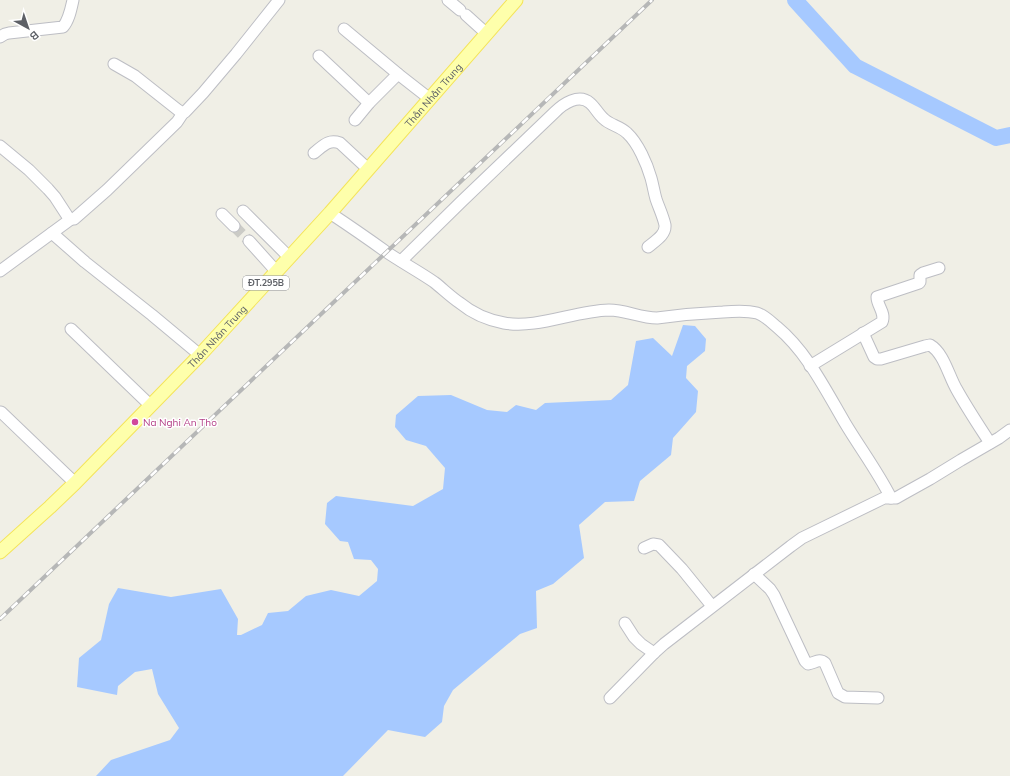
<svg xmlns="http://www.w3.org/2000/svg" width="1010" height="776" font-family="Mulish,sans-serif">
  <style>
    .water { fill: #a6c9ff }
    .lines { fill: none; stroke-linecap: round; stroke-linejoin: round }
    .river { stroke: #a6c9ff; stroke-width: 16 }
    .minor-tunnel { stroke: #cbcbc6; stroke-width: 11; stroke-dasharray: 11 5.5; stroke-linecap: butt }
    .minor-casing { stroke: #bdbec4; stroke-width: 13 }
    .major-casing { stroke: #f4e45a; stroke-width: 15 }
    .minor { stroke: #fff; stroke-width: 11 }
    .major { stroke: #feffab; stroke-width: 13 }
    .rail-casing { stroke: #b6b7b7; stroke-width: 4 }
    .rail { stroke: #fff; stroke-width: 2.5; stroke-dasharray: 8; stroke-linecap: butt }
    .hotel-dot { fill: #d1479c; stroke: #fff; stroke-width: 1.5 }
    .labels { text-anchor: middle; stroke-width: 3; stroke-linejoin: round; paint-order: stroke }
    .shield { fill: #fff; stroke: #8e9094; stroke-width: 1 }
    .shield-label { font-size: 9px; font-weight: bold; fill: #5d6066 }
    .street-label { font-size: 10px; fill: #5d6066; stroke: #fff }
    .hotel-label { font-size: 10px; fill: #b23c85; stroke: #fff; text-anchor: start }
  </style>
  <rect width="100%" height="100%" fill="#f0efe6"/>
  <path class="water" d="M683,325L695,326L706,339L705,351L687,366L686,378L698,391L696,412L673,438L671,455L640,481L634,501L605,502L579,525L584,558L553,584L536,591L537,628L520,634L453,690L444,706L442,722L425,737L388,730L343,776H96L111,760L170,740L179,728L158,694L152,669L135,672L118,686L117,695L77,687L79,658L101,640L109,604L118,588L171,597L221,589L238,619L237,635H241L262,625L268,613L288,611L306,596L331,590L359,596L377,581L378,569L371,560L354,559L348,542L340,541L325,524L327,503L336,496L413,506L443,489L445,468L426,446L406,440L395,427L396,415L418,396L451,395L487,410L507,412L516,405L536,410L545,403L611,400L628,385L636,341L653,338L672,356Z"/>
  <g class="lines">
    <path class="river" d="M795,0L855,66L996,138L1010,135"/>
    <path class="minor-tunnel" d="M234,226L249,241"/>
    <g class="minor-casing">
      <g id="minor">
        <path d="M448,0L460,10"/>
        <path d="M466,15L487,34"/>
        <path d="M344,29L398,74L430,99"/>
        <path d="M0,37L5,34L9,33L63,27C69,20 71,9 73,0"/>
        <path d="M319,56L369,103"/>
        <path d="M114,64L135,76L178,110L183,113L185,112L203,93L236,54L279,0"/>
        <path d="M355,120L369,103L398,74"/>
        <path d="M0,146L29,170L48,189L55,197L68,217L71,219H74L107,190L177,122L183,113"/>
        <path d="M314,153C323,146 328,139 340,143L368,169"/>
        <path d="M243,211L289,257"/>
        <path d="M330,213C348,225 367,238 385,251C401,262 418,271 434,282C443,289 451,297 460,303C472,313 488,320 504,323C537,329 574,311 609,310C626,310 640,318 657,318C679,315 701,313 723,312C734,311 746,310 757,313C764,315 771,322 777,327C807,352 825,389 845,423C860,448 878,472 891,498"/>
        <path d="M222,214L234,226"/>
        <path d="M52,233L85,262L152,315L200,355"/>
        <path d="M249,241L276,271"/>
        <path d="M401,261L461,202L555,112C563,104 579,93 590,103C595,107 598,114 604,119C610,125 620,126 627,133C638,143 647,164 651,178C653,185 654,192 656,199C659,208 663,216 665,225C666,235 655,241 648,247"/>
        <path d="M0,271L71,219"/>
        <path d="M71,329L150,405"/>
        <path d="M863,333L874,357L877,359H881L925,346L930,345C944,353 949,377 957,390C967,408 979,426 990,443"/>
        <path d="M810,366L882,322C886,313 877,306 877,297L919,283L920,282V275L923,273L939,268"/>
        <path d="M1,412L75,483"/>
        <path d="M644,548L653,544L659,545L682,569L712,606"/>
        <path d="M754,574L770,589L774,595L805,661L808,664C815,663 819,658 825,663L838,693L845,697L878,698"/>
        <path d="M625,623L634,637L641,644L654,653"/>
        <path d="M610,698L654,653L664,644L791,546L802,538L884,498H896L903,494L930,479L961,460L999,438L1010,430"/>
      </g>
    </g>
    <g class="major-casing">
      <g id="major">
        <path id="s1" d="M0,552L50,507L75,483L200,355L330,213L516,0"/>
      </g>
    </g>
    <use href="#minor" class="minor"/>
    <use href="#major" class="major"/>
    <g class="rail-casing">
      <path id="rail" d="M0,619L652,0"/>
    </g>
    <use href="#rail" class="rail"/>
  </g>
  <circle class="hotel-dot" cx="135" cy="422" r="4"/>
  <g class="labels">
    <rect class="shield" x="243" y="276" width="46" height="14" rx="3"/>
    <g class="shield-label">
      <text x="266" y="286">ĐT.295B</text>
    </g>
    <g class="street-label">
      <text dy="4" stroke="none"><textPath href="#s1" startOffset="630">Thân Nhân Trung</textPath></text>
      <text dy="4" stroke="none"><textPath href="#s1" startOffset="306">Thân Nhân Trung</textPath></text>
    </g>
    <g class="hotel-label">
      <text x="143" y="426">Na Nghi An Tho</text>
    </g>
  </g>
  <g transform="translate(28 28) rotate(140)" stroke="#ffffff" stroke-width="3" paint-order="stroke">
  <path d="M0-3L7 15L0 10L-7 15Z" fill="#5d6066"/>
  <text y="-6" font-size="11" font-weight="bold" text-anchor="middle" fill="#5d6066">B</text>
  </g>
</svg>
